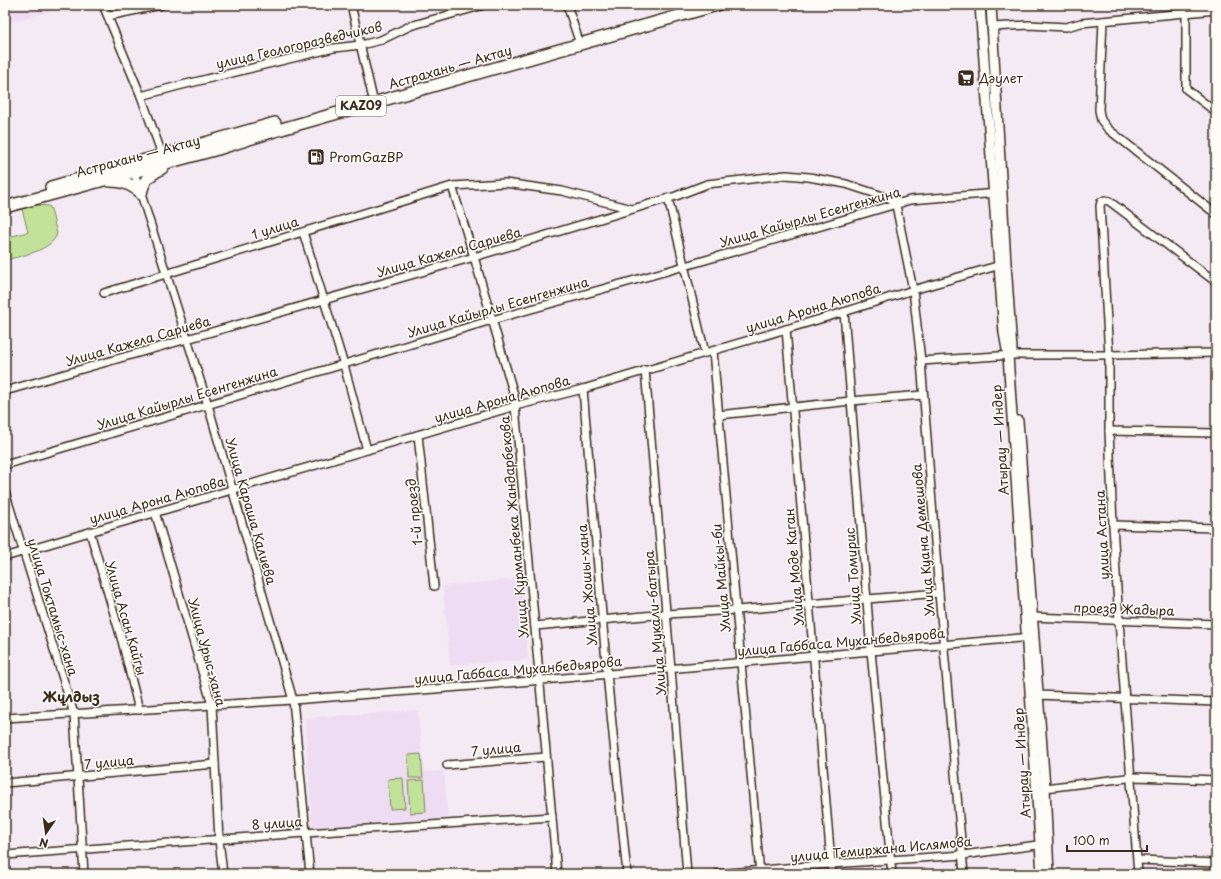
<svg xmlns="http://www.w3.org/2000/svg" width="1221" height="879" font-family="'Playpen Sans',sans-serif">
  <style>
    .built { fill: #eeddf2 }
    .green { fill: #c2e29a; stroke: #7e865c }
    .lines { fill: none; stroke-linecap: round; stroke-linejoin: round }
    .minor-casing { stroke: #3b2a1e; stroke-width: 10 }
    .major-casing { stroke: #3b2a1e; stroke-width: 12 }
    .highway-casing { stroke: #3b2a1e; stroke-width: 14 }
    .minor { stroke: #fdfcf7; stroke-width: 7 }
    .major { stroke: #fdfcf7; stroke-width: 9 }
    .highway { stroke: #fdfcf7; stroke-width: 11 }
    .labels { text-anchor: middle; stroke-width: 3; stroke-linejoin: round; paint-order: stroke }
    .shield { fill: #fdfcf7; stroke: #75695f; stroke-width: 1 }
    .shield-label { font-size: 12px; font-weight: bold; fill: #3b2a1e }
    .street-label { font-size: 13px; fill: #3b2a1e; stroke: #fdfcf7 }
    .poi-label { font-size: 13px; fill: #3b2a1e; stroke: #fdfcf7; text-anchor: start }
    .neighbourhood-label { font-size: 14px; font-weight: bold; fill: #3b2a1e; stroke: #fdfcf7 }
  </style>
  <rect width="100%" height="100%" fill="#f4eaf4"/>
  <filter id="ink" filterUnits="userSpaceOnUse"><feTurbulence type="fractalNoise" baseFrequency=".025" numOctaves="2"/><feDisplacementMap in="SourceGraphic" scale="8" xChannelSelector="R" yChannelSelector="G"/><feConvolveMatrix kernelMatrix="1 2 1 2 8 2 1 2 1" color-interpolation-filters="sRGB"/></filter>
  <g filter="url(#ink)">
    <g class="built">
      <path d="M5,5H47L49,12L5,24Z"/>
      <path d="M522,579L528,660L450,665L443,586Z"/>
      <path d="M418,710L424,772L444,771L448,818L312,827L305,718Z"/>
    </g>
    <g class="green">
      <path d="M35,205L49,206L51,209L57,234C51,251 21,256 5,260V238L28,232L22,209Z"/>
      <path d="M421,754L423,778H409L408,755Z"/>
      <path d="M403,778L405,808L390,809L388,779Z"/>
      <path d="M424,780L426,812L410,813L408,781Z"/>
    </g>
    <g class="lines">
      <g class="minor-casing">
        <g id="minor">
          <path d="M103,5L141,96L163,157"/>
          <path d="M351,5L372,95"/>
          <path d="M567,5L580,44"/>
          <path d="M1186,13V89L1216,112"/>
          <path d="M108,16L161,5"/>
          <path d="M1103,21L1099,110L1101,120L1108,129L1216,214"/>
          <path d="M993,27L1029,25L1066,27L1081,23L1216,10"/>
          <path d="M141,96L178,86L334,48L361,45L381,40L410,26L484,5"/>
          <path d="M133,169L208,405L293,700L310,874"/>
          <path d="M452,186L474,257L514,395L557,874"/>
          <path d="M668,198L705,353"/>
          <path d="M896,205L913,290L921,361L939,593L964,874"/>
          <path d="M303,232L344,365L367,450"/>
          <path d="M104,293L452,186L505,183L562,191L632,209"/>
          <path d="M844,312L871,651L892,874"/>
          <path d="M786,329L832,874"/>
          <path d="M713,351L760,874"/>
          <path d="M921,361L1013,355H1109L1216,353"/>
          <path d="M645,370L671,669L687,874"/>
          <path d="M583,389L607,674L627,874"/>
          <path d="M5,391L474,257L676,196L707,184L786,175L809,177L846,184L889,198L901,203"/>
          <path d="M718,415L851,401L923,395"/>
          <path d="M1109,431L1216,433"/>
          <path d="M418,435L434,586"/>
          <path d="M5,465L492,320L685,266L910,200L998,193"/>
          <path d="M5,492L74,714L84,874"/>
          <path d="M155,512L212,705L219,840L223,874"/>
          <path d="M1113,525L1216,528"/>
          <path d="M90,532L122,641L139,710"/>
          <path d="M5,557L515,406L583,389L844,312L913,290L1004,264"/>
          <path d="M1032,617L1216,624"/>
          <path d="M535,626L666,614L737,610L939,593"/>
          <path d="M1037,695L1216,702"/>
          <path d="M5,718L293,700L473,686L1032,637"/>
          <path d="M447,765L546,757"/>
          <path d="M5,783L215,764"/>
          <path d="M1045,788L1135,777L1216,780"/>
          <path d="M5,855L305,833L552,817"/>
          <path d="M1138,860L1216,863"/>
          <path d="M717,874L831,864L963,855L1045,844"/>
          <path d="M1138,874L1119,621L1113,525L1109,431V355L1100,206L1101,202L1105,200L1109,201L1216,282"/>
        </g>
      </g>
      <g class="major-casing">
        <g id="major">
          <path d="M980,5L999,266L1004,333L1008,355L1042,874"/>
          <path d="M991,5L1006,264L1012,350"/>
          <path d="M1018,421L1045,788L1049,874"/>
        </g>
      </g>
      <g class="highway-casing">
        <g id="highway">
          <path d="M110,181C124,181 129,184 141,192"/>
          <path d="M51,187L275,123"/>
          <path d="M141,194C144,178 149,176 162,168"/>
          <path d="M5,207L218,149L271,132L717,5"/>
        </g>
      </g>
      <use href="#minor" class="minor"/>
      <use href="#major" class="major"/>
      <use href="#highway" class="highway"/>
    </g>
  </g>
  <defs>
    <g id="supermarket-square" transform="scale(0.9)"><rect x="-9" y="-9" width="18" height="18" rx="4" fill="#3b2a1e" stroke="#fdfcf7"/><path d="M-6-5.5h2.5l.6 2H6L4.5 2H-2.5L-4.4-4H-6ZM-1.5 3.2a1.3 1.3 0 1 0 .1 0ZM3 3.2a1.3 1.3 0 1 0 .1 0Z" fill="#fff"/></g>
    <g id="fuel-square" transform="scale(0.9)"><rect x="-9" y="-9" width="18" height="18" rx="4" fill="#3b2a1e" stroke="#fdfcf7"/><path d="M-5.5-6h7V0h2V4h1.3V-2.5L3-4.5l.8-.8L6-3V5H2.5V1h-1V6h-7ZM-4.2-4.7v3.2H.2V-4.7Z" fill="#fff"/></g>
  </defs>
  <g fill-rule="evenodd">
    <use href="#supermarket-square" x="966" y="78"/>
    <use href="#fuel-square" x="316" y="157"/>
  </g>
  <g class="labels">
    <rect class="shield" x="336" y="96" width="50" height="20" rx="3"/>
    <g class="shield-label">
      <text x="361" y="110">KAZ09</text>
    </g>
    <g class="street-label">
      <text transform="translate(299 45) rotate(-13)" y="5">улица Геологоразведчиков</text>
      <text transform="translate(450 67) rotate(-16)" y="5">Астрахань — Актау</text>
      <text transform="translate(138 156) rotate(-15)" y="5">Астрахань — Актау</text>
      <text transform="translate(810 217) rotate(-16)" y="5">Улица Кайырлы Есенгенжина</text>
      <text transform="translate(275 228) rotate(-17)" y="5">1 улица</text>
      <text transform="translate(449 252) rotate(-16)" y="5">Улица Кажела Сариева</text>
      <text transform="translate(498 307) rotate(-16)" y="5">Улица Кайырлы Есенгенжина</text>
      <text transform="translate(813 308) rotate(-17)" y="5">улица Арона Аюпова</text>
      <text transform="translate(138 341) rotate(-16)" y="5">Улица Кажела Сариева</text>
      <text transform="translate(187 398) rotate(-17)" y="5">Улица Кайырлы Есенгенжина</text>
      <text transform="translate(502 399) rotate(-16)" y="5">улица Арона Аюпова</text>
      <text transform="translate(1000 440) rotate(-94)" y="5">Атырау — Индер</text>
      <text transform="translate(157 500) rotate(-16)" y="5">улица Арона Аюпова</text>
      <text transform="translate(251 511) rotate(74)" y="5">Улица Караша Калиева</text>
      <text transform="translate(414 512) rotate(-96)" y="5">1-й проезд</text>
      <text transform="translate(514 527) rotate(-95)" y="5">Улица Курманбека Жандарбекова</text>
      <text transform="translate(1102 535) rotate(-93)" y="5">улица Астана</text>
      <text transform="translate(923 540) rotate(-95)" y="5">Улица Куана Демешова</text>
      <text transform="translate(794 567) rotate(-95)" y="5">Улица Моде Каган</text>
      <text transform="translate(853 576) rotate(-94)" y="5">Улица Томирис</text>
      <text transform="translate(721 578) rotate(-95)" y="5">Улица Майкы-би</text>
      <text transform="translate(587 585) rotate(-95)" y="5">Улица Жошы-хана</text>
      <text transform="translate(53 607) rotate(73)" y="5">улица Токтамыс-хана</text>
      <text transform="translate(1124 609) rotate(2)" y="5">проезд Жадыра</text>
      <text transform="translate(126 618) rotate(74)" y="5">Улица Асан Кайгы</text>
      <text transform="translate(655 623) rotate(-95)" y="5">Улица Мукали-батыра</text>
      <text transform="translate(841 642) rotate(-5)" y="5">улица Габбаса Муханбедьярова</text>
      <text transform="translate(207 652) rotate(75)" y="5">Улица Урыс-хана</text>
      <text transform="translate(518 670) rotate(-5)" y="5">улица Габбаса Муханбедьярова</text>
      <text transform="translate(496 749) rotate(-5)" y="5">7 улица</text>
      <text transform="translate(109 762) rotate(-5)" y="5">7 улица</text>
      <text transform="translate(1022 763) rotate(-94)" y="5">Атырау — Индер</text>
      <text transform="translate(277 823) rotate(-4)" y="5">8 улица</text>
      <text transform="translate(881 849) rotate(-5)" y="5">улица Темиржана Ислямова</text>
    </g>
    <g class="poi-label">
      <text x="979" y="83">Дәулет</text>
      <text x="329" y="162">PromGazBP</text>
    </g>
    <g class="neighbourhood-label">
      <text x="71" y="702">Жұлдыз</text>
    </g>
  </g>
  <rect width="1221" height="879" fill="none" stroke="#fdfcf7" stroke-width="20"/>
  <rect x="10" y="10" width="1201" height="859" fill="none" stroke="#3b2a1e" stroke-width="1.5" filter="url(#ink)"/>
  <g transform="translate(46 833) rotate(193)" stroke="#fdfcf7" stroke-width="3" paint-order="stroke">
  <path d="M0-3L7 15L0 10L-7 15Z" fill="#3b2a1e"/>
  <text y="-6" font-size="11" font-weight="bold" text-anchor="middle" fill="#3b2a1e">N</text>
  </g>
  <path d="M1067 845v6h80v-6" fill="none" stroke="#3b2a1e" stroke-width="2"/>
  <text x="1073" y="845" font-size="12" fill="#3b2a1e" stroke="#fdfcf7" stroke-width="3" paint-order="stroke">100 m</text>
</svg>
